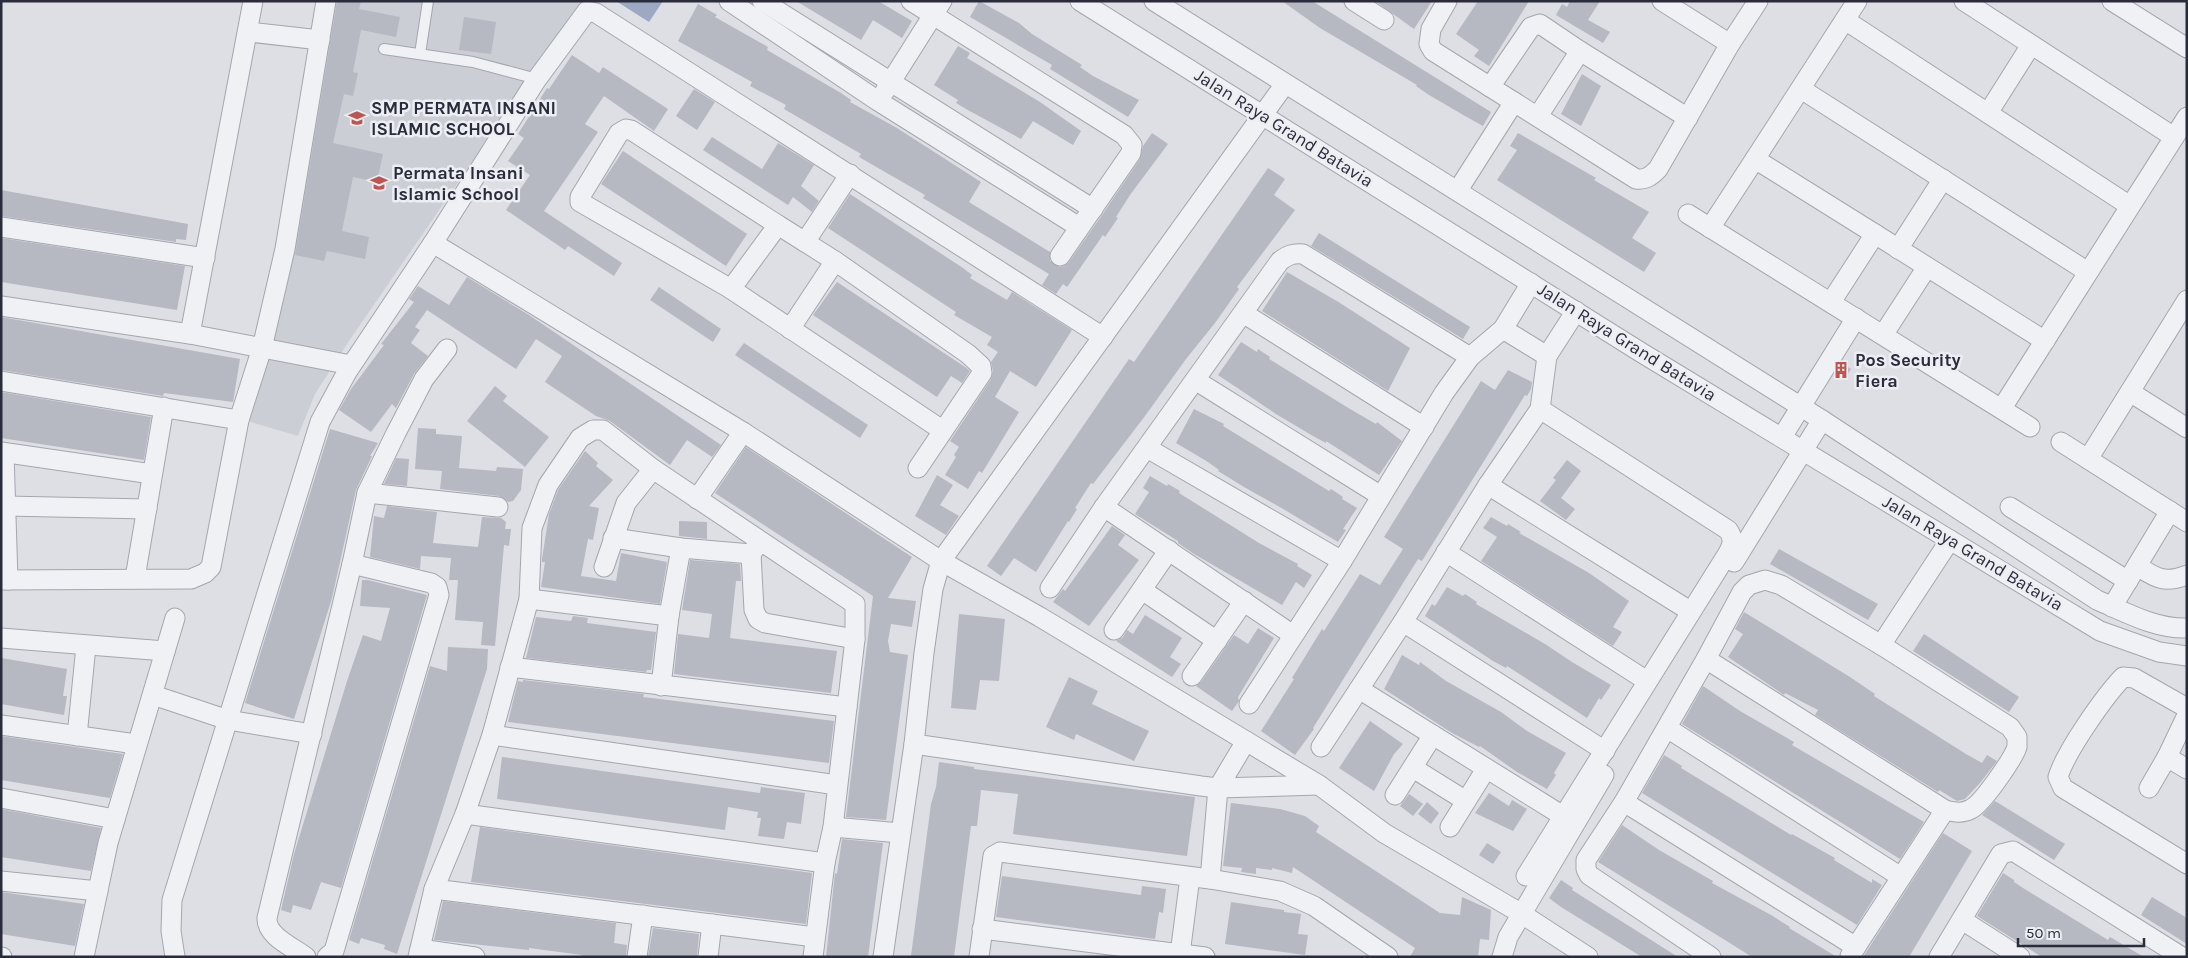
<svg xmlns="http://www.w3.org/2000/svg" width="2188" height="958" font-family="Karla,sans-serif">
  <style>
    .built { fill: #ccced6 }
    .water { fill: #9da8c2 }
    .building { fill: #b6b8c2 }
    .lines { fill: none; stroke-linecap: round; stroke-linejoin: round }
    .lane-casing { stroke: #a4a6ae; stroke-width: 12 }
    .street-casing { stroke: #a4a6ae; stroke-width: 21 }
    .lane { stroke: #f0f1f4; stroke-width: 10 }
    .street { stroke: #f0f1f4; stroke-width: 19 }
    .labels { text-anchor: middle; stroke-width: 5; stroke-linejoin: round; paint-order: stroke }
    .poi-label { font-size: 18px; font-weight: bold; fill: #292c3a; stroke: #edeef3; text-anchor: start }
    .street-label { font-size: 18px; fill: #292c3a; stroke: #edeef3 }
  </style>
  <rect width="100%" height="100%" fill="#dedfe5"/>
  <path class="built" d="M329,1H583L349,341L315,394L298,436L241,419Z"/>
  <path class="water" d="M616,1H663L649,22Z"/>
  <g class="building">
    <path d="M337,1H361L359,9L400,17L396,37L361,30L353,72L358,73L353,96L344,94L333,143L383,154L377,182L353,177L342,231L369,237L365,259L327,251L324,261L295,255Z"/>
    <path d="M796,1H878L912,21L902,38L873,20L861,40Z"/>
    <path d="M979,1L1019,23L1032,34L1082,65L1080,67L1093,76L1139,100L1128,117L1050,69L1052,65L970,17Z"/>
    <path d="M1282,1H1312L1491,112L1483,126L1465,116L1429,95L1416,86L1417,85L1320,28Z"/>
    <path d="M1375,1H1432L1414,29Z"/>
    <path d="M1478,1H1529L1489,66L1474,56L1479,50L1456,34Z"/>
    <path d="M1570,1H1600L1588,20L1610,32L1603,43L1556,15L1562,4L1567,7Z"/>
    <path d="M698,4L717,15L715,17L768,47L767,50L841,93L851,100L850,102L897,128L981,182L969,202L1050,252V261L1059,267L1064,266L1069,262L1102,215L1140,159L1143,146L1152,133L1168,144L1130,195L1116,217L1118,218L1105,237L1103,235L1067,287L1063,284L1056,294L1042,285L1049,274L923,198L925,195L859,157L861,154L784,109L786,105L750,86L752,82L678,41Z"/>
    <path d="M464,17L496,22L491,54L459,50Z"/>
    <path d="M958,46L970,53L967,58L1040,102L1081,131L1073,145L1033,121L1021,139L966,109L956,103L958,100L934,85Z"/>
    <path d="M572,55L599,73L603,67L668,109L654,131L604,96L585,124L598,132L544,211L622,263L614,276L568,246L565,250L506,210L530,175L508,161L524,138L518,134L547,88L549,89Z"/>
    <path d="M1582,74L1601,86L1581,126L1561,114Z"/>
    <path d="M694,89L715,102L697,130L676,116Z"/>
    <path d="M1518,133L1596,178L1594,180L1606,187L1649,212L1632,238L1656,253L1644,272L1497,180L1517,150L1510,146Z"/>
    <path d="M712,137L762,169L778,143L814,165L801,186L819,201L812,212L793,197L788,205L703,150Z"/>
    <path d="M623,151L747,234L726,266L601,184Z"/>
    <path d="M1268,168L1285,179L1274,195L1295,210L1237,287L1239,289L1215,323L1186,359L1145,416L1093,484L1091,483L1075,508L1077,509L1069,522L1068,521L1036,572L1014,558L1001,576L987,566L1129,359L1134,362Z"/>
    <path d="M1,190L188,224L186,240L176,239V242L1,216Z"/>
    <path d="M850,194L963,268L972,275L970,278L1007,300L1012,292L1072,330L1036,387L1010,371L995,397L1019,412L982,473L979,471L968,489L945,475L956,457L954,455L959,447L950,441L991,379L993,371L991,362L998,352L987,345L992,337L954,315L956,312L828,228Z"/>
    <path d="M1319,233L1470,327L1463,339L1311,246Z"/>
    <path d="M1,238L185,266L177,310L1,282Z"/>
    <path d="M1287,272L1340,303L1410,348L1388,391L1262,311Z"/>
    <path d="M467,277L529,315L721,445L712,457L687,440L670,465L610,421L596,416L545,382L562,356L536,339L516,369L427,310L415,327L420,330L411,343L428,356L414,374L396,408L392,404L371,432L339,410L351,389L384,345L381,344L414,302L409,299L418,286L449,305Z"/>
    <path d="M837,282L965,367L970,371L962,383L951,376L937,397L813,315Z"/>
    <path d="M659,287L721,329L713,342L650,300Z"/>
    <path d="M1,317L240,359L233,402L164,393L163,396L1,370Z"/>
    <path d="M1241,342L1257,352L1258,349L1270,357L1269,359L1350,409L1376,424L1377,422L1402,441L1379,475L1326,441V443L1313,436L1276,414L1218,375Z"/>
    <path d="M744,343L868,425L860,438L735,355Z"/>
    <path d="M1841,363L1851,369L1844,380L1835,374Z"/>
    <path d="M1508,370L1532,382L1531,389L1527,396L1525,395L1422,561L1418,559L1313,728L1314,729L1295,755L1261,731L1294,679L1292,678L1314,642L1322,629L1324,631L1360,574L1380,585L1403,549L1384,537L1481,381L1495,390Z"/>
    <path d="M495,386L507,396L503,401L549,437L525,467L467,421Z"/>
    <path d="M1,392L151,417L144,460L1,438Z"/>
    <path d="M1194,409L1224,424L1223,426L1329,491L1331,489L1343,497L1342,499L1357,508L1343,529L1346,530L1338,542L1285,510L1244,487L1218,471L1219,470L1208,462L1176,443Z"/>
    <path d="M418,428L436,429V434L462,436L459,468L496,471L497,467L523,469L521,490L513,501L508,502L499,496L440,489L442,471L415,469Z"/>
    <path d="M330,429L378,443L370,456H372L356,490L332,598L294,719L245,703Z"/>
    <path d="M746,447L912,557L888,598L916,601L912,627L891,624L888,641L890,652L908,655L886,820L846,817L873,596L715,493Z"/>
    <path d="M585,451L598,463L596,466L613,480L589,506L599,508L593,540L588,539L581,576L616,581L621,553L667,562L660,604L541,587L545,562H542V559L549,514L558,490Z"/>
    <path d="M396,458L409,459L407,486L384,484Z"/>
    <path d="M1567,460L1581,471L1561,498L1575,509L1566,520L1540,501L1556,480L1553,478Z"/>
    <path d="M937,475L953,485L940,505L959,516L946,535L915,516Z"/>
    <path d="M1150,476L1167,486L1168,484L1180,491L1179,493L1259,543L1298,564L1297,566L1312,575L1304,588L1296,582L1282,605L1194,554L1178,543V541L1135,514L1149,492L1143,488Z"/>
    <path d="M387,506L437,512L433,543L478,547L482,517L501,518L506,522L505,529H511L509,546L504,545L495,646L481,645L483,622L455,620L458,580H449L451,558L421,556L420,569L370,557L374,516L384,518Z"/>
    <path d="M1491,517L1507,526L1508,524L1521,532L1519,533L1589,573L1629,601L1613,627L1622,632L1613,646L1481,561L1497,537L1483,528Z"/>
    <path d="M679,521L707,522V539L679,536Z"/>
    <path d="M1112,526L1125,535L1118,545L1139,560L1089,626L1053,602L1063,589L1065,591Z"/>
    <path d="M1779,549L1878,604L1868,620L1770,564Z"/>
    <path d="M690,560L740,564L741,581H736L730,638L837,651L831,693L674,674L678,634L709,638L712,614L682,610Z"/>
    <path d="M362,580H368L427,595L341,888L321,882L311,910L293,905L291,913L281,910L294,854L348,678L363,635L381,641L390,608L360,606Z"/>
    <path d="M1447,587L1463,596L1465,594L1477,602L1476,604L1545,644L1572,662L1611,685L1601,700L1599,698L1587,718L1507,666L1506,668L1493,661L1425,616L1432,604L1435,606Z"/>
    <path d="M1744,612L1850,677L1875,694L1874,696L1966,754L1982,763L1987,755L1997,761L1980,783L1965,799L1957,801L1939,790L1938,792L1815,715L1818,710L1785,693L1784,695L1728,657L1743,634L1735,629Z"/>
    <path d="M959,614L1005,619L999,681L980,680L976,710L951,708Z"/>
    <path d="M1145,615L1182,638L1170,657L1181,664L1172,677L1116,641L1123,637L1127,630L1133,634Z"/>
    <path d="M573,616L588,618L587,623L656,632L651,670H647L646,672L526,658L536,617L571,621Z"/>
    <path d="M1258,628L1274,638L1238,697L1239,701L1232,711L1196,686L1201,682L1234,635L1248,644Z"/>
    <path d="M1924,634L2019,697L2009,712L1913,651Z"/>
    <path d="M448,647L488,649L487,669L397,954L384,949L385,945L361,938L359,944L349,940L430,666L447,671Z"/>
    <path d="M1402,655L1419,665L1420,662L1446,681L1501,712L1527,731L1566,753L1554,773L1556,775L1547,789L1517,772L1480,746L1479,747L1452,733L1384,689Z"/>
    <path d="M1,658L67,669L63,696H67L64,715L1,704Z"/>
    <path d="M1069,677L1098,691L1092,704L1149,731L1134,761L1076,734L1074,740L1046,727Z"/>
    <path d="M523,680L644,694L643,697L660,699L834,721L829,763L508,722L518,681L523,682Z"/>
    <path d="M1703,686L1740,711L1794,742L1792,745L1924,822L1900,859L1682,724Z"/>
    <path d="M1370,721L1403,744L1394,754L1374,791L1339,768Z"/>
    <path d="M1,736L123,754L110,798L1,780Z"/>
    <path d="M1664,755L1682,766L1681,768L1791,835L1792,834L1835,858L1834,860L1872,883V879L1882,885L1857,925L1642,793Z"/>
    <path d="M502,757L760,793L761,787L805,793L801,824L787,822L784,839L758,836L761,818H757L758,812L728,807L725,830L497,799Z"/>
    <path d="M939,762L974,767V769L1195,797L1187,856L1013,834L1018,794L981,790L977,826H971L954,957L911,956L931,804L936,787Z"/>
    <path d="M1489,793L1509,806L1512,800L1527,809L1513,831L1475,813Z"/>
    <path d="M1409,794L1423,804L1413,816L1400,806Z"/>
    <path d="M1995,801L2065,844L2054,860L1982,815Z"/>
    <path d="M1427,802L1439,813L1431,824L1418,814Z"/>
    <path d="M1231,803L1280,809L1305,816L1319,826L1316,832L1440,913L1460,915L1462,897L1491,910L1489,940L1480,939L1478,957H1410L1415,948L1293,867L1292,873L1272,868V870L1256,868V874L1241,872L1242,868L1223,866Z"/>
    <path d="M1,809L101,828L91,871L1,857Z"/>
    <path d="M1622,825L1659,850L1713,881L1712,883L1771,915L1790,927L1789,928L1837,957H1752L1725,940L1598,862Z"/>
    <path d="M480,827L812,873L806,924L471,882Z"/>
    <path d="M1943,833L1972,851L1909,957H1863Z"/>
    <path d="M842,839L883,843L868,957H826L835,873L837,874Z"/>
    <path d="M1487,843L1501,852L1493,864L1479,855Z"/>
    <path d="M2003,873L2014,880V882L2023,888L2108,940L2110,937L2144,957H2042L1977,916Z"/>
    <path d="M1002,876L1141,895L1142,886L1166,889L1163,913L1159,912L1155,939L996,917Z"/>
    <path d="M1561,880L1573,888L1572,890L1678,957H1642L1561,907L1549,898Z"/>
    <path d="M1,892L84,904L75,946L1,934Z"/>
    <path d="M2152,897L2187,918V944L2141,915Z"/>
    <path d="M443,901L616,923L614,943L627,945L626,957H582V955L529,948V950L434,940Z"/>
    <path d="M1231,902L1284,910V912L1301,914L1298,934L1308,935L1305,955L1225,944Z"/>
    <path d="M653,928L699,934L697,957H648Z"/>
  </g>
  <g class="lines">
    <g class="lane-casing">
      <g id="lane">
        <path d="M384,49L473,62L537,79"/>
        <path d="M420,54L428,1"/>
      </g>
    </g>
    <g class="street-casing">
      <g id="street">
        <path d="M729,1L878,101L1079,227"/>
        <path d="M762,1L1093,209"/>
        <path d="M911,1L1124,135L1132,145L1131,153L1060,256"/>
        <path d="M1080,1L1642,353L2100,631L2159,652L2187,656"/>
        <path d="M1154,1L1822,420L2097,600C2125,612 2155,629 2187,628"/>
        <path d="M1354,1L1384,20"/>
        <path d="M1447,1L1431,29L1429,44L1433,51L1514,102L1458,190"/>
        <path d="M1662,1L1730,44"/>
        <path d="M1964,1L2174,137"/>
        <path d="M2112,1L2187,48"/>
        <path d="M1845,20L2130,206"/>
        <path d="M249,32L320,40"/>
        <path d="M1285,84L941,561L1040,617L1319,785L1384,833L1522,914L1588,957"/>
        <path d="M1490,87L1531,27L1540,24L1580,51"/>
        <path d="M1801,89L2088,272"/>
        <path d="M885,91L942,1"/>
        <path d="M1514,102L1636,179C1646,180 1651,176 1658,169L1730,44L1758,1"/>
        <path d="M1988,113L2031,45"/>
        <path d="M1538,116L1580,51L1688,118"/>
        <path d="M850,174L805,242L778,225L731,289L942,430"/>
        <path d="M1688,214L2030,427"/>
        <path d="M1,227L205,258"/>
        <path d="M1710,228L1755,159"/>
        <path d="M1875,234L2045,341"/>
        <path d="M805,242L835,261"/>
        <path d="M433,243L743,432L941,561L933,589L924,653L914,744L883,957"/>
        <path d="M1898,249L1943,179"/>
        <path d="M731,289L580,202V197L619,133L626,129L631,130L778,225"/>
        <path d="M1831,302L1875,234L1755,159L1857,1"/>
        <path d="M1,306L190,334L351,365"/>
        <path d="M1243,313L1424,427"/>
        <path d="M790,329L835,261L968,354L981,366L982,373L918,468"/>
        <path d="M190,334L253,1"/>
        <path d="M1883,335L1927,267"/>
        <path d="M1547,356L1576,311"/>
        <path d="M1195,380L1381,496"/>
        <path d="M1,381L239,420"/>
        <path d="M2130,392L2187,428"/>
        <path d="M2002,408L2187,117"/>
        <path d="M1782,437L1856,318"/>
        <path d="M2061,442L2187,522"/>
        <path d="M1147,448L1342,561"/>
        <path d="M1,452L152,474"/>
        <path d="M4,453L8,580"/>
        <path d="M2088,459L2187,300"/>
        <path d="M1488,485L1690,611"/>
        <path d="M367,493L498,507"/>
        <path d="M697,499L743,432"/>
        <path d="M6,506L147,509"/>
        <path d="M1104,507L1293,635"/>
        <path d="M2010,507L2128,581"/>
        <path d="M613,538L681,548L751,554L758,544"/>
        <path d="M1446,552L1647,681"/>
        <path d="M751,554L754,610L758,619L765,623L855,639"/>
        <path d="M1734,562L1822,420"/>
        <path d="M2137,566C2156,578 2164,584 2187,575"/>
        <path d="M604,567L626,503L653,469"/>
        <path d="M135,578L164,407"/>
        <path d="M1,580L191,579L205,573L211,567L239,420L262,348L285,249L326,1"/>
        <path d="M1765,580L1781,585L1881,645L2010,727L2017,737V747C2013,759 1982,804 1971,809C1962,814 1954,812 1945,810L1706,659L1742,592L1749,585Z"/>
        <path d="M1050,588L1104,507L1280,261C1288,255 1293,253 1303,254L1470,357"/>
        <path d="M1142,590L1217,641"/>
        <path d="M529,599L669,616"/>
        <path d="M2112,607L2170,511"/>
        <path d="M1403,622L1605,751"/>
        <path d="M1114,630L1169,550"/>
        <path d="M1,638L165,651"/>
        <path d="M1881,645L1950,540"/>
        <path d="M1706,659L1624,802L1586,860V869L1589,875L1711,957"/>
        <path d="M510,667L847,707"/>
        <path d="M1192,676L1244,601"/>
        <path d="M661,686L669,616L681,548"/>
        <path d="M1359,689L1563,816"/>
        <path d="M153,695L228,720L312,734"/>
        <path d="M1249,704L1342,561L1444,393L1470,357L1503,329L1531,283"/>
        <path d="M2187,708L2134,678L2123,677C2104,697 2066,751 2058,777L2063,788L2187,864"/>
        <path d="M1,725L136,744"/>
        <path d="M1667,728L1901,877"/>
        <path d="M492,735L837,785"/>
        <path d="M77,736L86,646"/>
        <path d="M914,744L1201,786L1218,788L1319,785"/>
        <path d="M1321,747L1403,622L1488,485L1540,409L1547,356L1503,329"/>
        <path d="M2167,757L2187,769"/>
        <path d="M1413,768L1466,801"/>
        <path d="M2149,788L2167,757L2187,715"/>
        <path d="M1395,795L1433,735"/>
        <path d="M1,798L115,819"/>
        <path d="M1624,802L1856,947"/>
        <path d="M465,814L825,863"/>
        <path d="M1450,827L1486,769"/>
        <path d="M1526,876L1728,553C1733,544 1734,538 1728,530L1540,409"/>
        <path d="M1210,879L1218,788L1246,741"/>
        <path d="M1,881L98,891"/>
        <path d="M434,889L815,937"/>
        <path d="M1962,920L2020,957"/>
        <path d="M982,929L1205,957"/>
        <path d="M420,949L475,957"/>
        <path d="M1180,954L1190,877"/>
        <path d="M1850,956L1945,810"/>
        <path d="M1,957H2"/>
        <path d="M84,957L108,843L175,618"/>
        <path d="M175,957L171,931L172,900L320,422L347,372L433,243L537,79L587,11L596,13L1103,337"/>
        <path d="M306,957C293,947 266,936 267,918L352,564L367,493L396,433L424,379L447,349"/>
        <path d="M327,957L334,951L439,595L437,587L431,583L352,564"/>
        <path d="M418,957L434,889L465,814L492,735L529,599L532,528L548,485L580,438L593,430H603L653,469L855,604V639L833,827"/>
        <path d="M637,957L643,915"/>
        <path d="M708,957L712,924"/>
        <path d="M813,957L825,863L833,827L900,833"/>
        <path d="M979,957L993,856L1000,852L1210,879L1280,891L1314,906L1388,957"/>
        <path d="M1502,957L1508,937L1604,775"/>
        <path d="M1939,957L2001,854L2013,851L2182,957"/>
      </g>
    </g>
    <use href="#lane" class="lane"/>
    <use href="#street" class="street"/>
  </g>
  <defs>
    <g id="school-bare" transform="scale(1.35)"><path d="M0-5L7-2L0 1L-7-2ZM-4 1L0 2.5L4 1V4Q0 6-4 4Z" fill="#bd5550" stroke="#edeef3" stroke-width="2.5" paint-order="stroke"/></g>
    <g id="building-bare" transform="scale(1.35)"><path d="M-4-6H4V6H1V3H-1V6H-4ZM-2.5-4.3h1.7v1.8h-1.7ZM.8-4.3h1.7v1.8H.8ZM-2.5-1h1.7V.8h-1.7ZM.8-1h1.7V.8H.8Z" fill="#bd5550" stroke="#edeef3" stroke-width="2.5" paint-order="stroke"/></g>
  </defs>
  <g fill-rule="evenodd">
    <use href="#school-bare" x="357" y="118"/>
    <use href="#school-bare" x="379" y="183"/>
    <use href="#building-bare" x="1841" y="370"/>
  </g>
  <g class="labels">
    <g class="poi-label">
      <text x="371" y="114">SMP PERMATA INSANI<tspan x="371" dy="21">ISLAMIC SCHOOL</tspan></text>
      <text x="393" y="179">Permata Insani<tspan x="393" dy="21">Islamic School</tspan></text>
      <text x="1855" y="366">Pos Security<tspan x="1855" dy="21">Fiera</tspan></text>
    </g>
    <g class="street-label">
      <text transform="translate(1284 128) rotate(32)" y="6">Jalan Raya Grand Batavia</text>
      <text transform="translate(1627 342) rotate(32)" y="6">Jalan Raya Grand Batavia</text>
      <text transform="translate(1973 553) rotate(31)" y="6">Jalan Raya Grand Batavia</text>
    </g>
  </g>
  <rect width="2188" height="958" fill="none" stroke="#292c3a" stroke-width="5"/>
  <path d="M2018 938v8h126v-8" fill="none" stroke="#292c3a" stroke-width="2.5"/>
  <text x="2026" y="938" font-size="15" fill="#292c3a" stroke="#edeef3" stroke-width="4" paint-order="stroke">50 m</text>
</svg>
